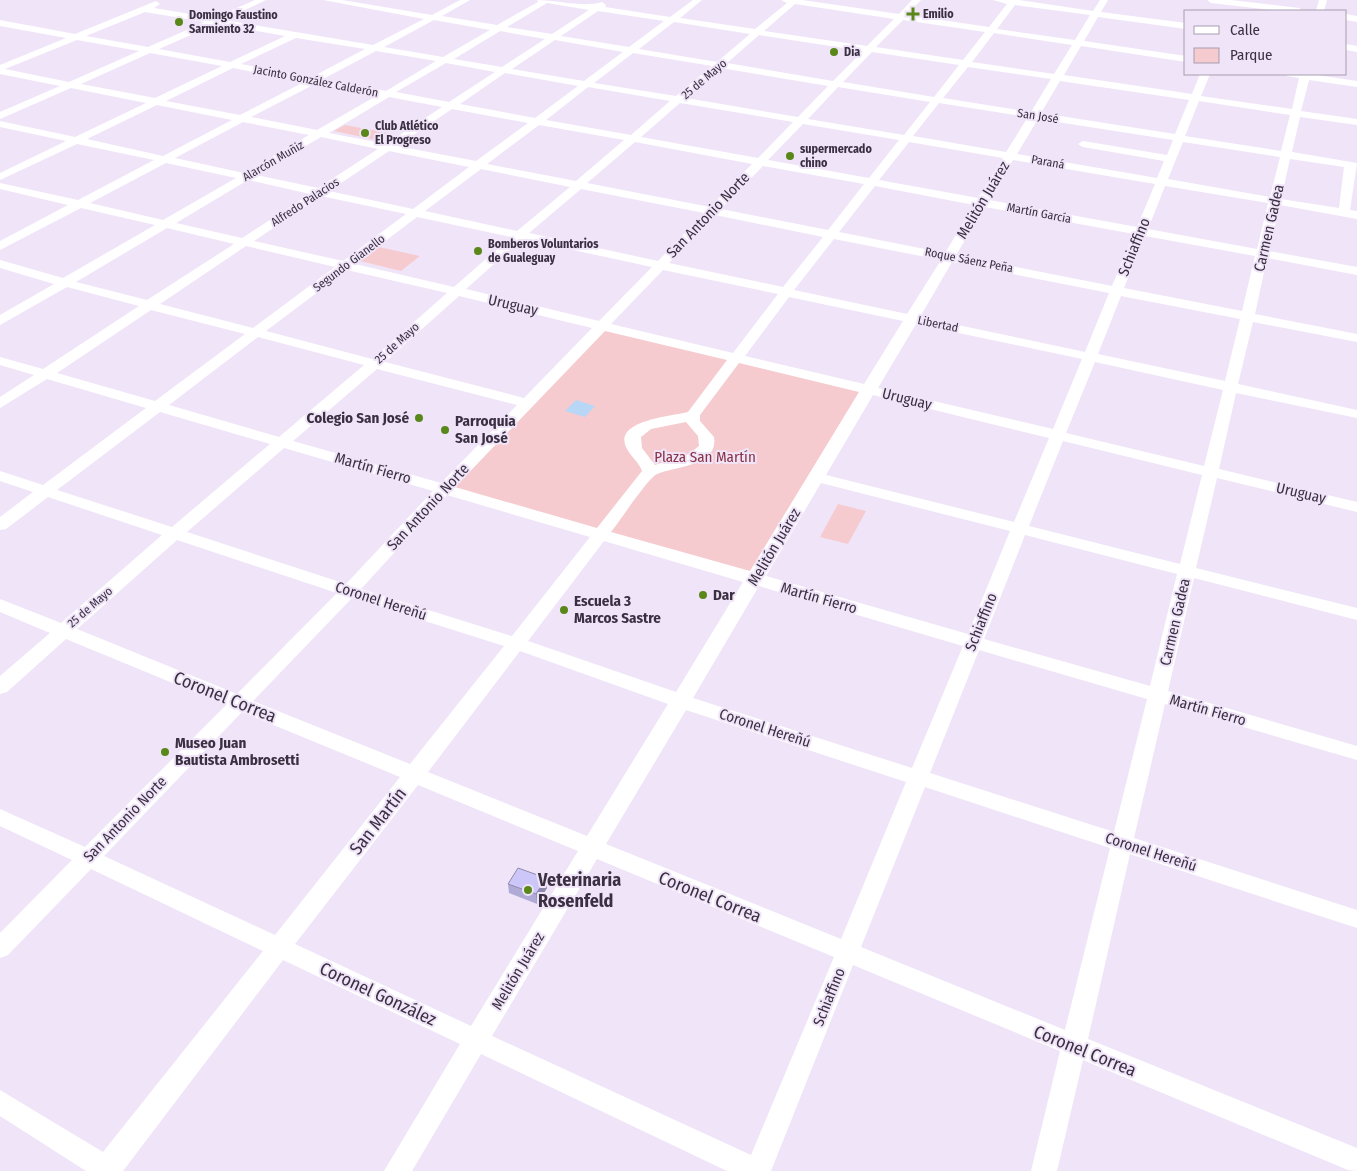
<svg xmlns="http://www.w3.org/2000/svg" width="1357" height="1171" font-family="'Fira Sans Condensed',sans-serif">
  <style>
    .green { fill: #f6cbcf }
    .water { fill: #b8d6f5 }
    .lines { fill: none; stroke-linecap: round; stroke-linejoin: round }
    .minor { fill: #fff; fill-rule: evenodd }
    .wall { fill: #b0abd6 }
    .shaded-wall { fill: #908bae }
    .building { fill: #cdc7f9; stroke: #908bae }
    .poi-dot { fill: #598719; stroke: #f0e5f8; stroke-width: 2 }
    .labels { text-anchor: middle; stroke-width: 4; stroke-linejoin: round; paint-order: stroke }
    .far-poi-label { font-size: 12px; font-weight: bold; fill: #3a3042; stroke: #f0e5f8; text-anchor: start }
    .far-street-label { font-size: 12px; fill: #3a3042; stroke: #f0e5f8 }
    .street-label { font-size: 15px; fill: #3a3042; stroke: #f0e5f8 }
    .poi-label { font-size: 15px; font-weight: bold; fill: #3a3042; stroke: #f0e5f8; text-anchor: start }
    .park-label { font-size: 15px; fill: #893043; stroke: #f0e5f8 }
    .near-street-label { font-size: 18px; fill: #3a3042; stroke: #f0e5f8 }
    .near-poi-label { font-size: 18px; font-weight: bold; fill: #3a3042; stroke: #f0e5f8; text-anchor: start }
  </style>
  <rect width="100%" height="100%" fill="#f0e5f8"/>
  <g class="green">
    <path d="M345,125L394,134L381,141L334,131Z"/>
    <path d="M379,247L420,256L401,271L360,261Z"/>
    <path d="M603,326L869,390L755,579L444,489Z"/>
    <path d="M838,504L866,511L848,544L820,537Z"/>
  </g>
  <path class="water" d="M576,400L595,406L585,417L565,411Z"/>
  <g class="lines">
    <g class="minor">
      <path d="M255,0H266L224,20L373,45L424,19L323,0H342L432,15L460,0H470L442,16L497,25L538,2L537,0C556,0 585,8 602,2L606,5L605,7L670,17L693,0H702L680,18L755,29L787,3L781,0H802L899,14L912,0H921L907,15L989,27L1007,4L993,0H1019L1093,11L1100,0H1108L1101,12L1186,23V29L1098,17L1084,41L1186,56V62L1081,46L1064,75L1192,94L1200,74H1210L1201,96L1292,109L1299,78L1287,76L1285,74H1310L1357,81V87L1309,80L1301,111L1357,119V125L1300,117L1292,152L1357,163L1350,210L1357,211V219L1280,205L1269,251L1357,267V275L1267,258L1255,314L1357,334V342L1253,322L1238,384L1357,410V418L1236,393L1219,469L1357,502V512L1217,478L1196,568L1357,608V620L1194,578L1168,691L1357,746V760L1165,704L1134,838L1357,910V928L1130,854L1088,1039L1357,1148V1171L1348,1170L1083,1060L1057,1171H1031L1060,1051L853,965L771,1171H727L481,1054L412,1171H384L460,1044L283,960L123,1171H86L0,1116V1090L103,1152L263,951L91,869L8,955L0,958V933L72,860L0,826V809L85,847L226,705L66,639L7,692L0,694V676L50,633L0,612V599L61,623L162,535L48,497L6,529L0,530V517L33,492L0,481V471L43,485L146,408L47,379L0,408V397L34,375L0,365V357L43,369L139,306L67,287L0,325V315L54,284L0,268V260L63,278L155,225L81,208L0,250V241L68,205L0,189V183L78,200L154,160L77,144L0,180V173L66,141L0,127V121L75,137L146,103L71,88L0,119V112L60,86L0,74V65L66,38L0,26V20L75,34L156,1L160,4L154,8L214,18ZM547,3L589,10L552,34L507,27ZM795,4L894,19L867,46L764,31ZM1015,5L1090,15L1075,40L997,29ZM598,11L664,21L629,47L561,36ZM145,12L205,22L148,47L86,36ZM434,20L490,30L443,57L384,47ZM903,20L985,32L963,60L876,47ZM674,22L750,34L717,62L639,49ZM216,24L285,36L230,62L159,49ZM500,31L545,39L502,67L454,59ZM994,33L1072,45L1054,74L972,62ZM759,35L863,51L833,81L727,63ZM296,38L365,49L312,77L241,64ZM77,40L139,51L69,82L5,69ZM555,40L623,52L584,81L512,69ZM376,51L436,61L386,91L323,79ZM872,52L959,65L934,97L843,82ZM150,53L222,66L155,98L81,84ZM633,53L712,66L676,96L594,83ZM446,63L495,72L449,102L396,92ZM968,67L1051,79L1031,112L943,98ZM233,68L304,82L240,115L166,101ZM721,68L828,86L798,117L686,98ZM505,73L578,86L535,118L460,104ZM1060,81L1189,100L1175,134L1041,113ZM315,84L378,95L317,130L251,117ZM588,87L670,101L631,135L546,120ZM838,87L930,102L904,135L808,119ZM389,97L442,107L386,144L329,133ZM1199,101L1290,115L1281,151L1185,136ZM680,103L793,122L758,158L641,137ZM939,103L1028,117L1006,152L913,136ZM157,105L232,120L163,156L87,139ZM452,109L528,123L476,161L397,146ZM1038,119L1173,140L1167,155L1083,141L1078,144L1083,147L1164,161L1157,178L1017,154ZM243,122L309,135L244,173L175,158ZM803,124L899,140L869,178L768,160ZM539,125L624,140L576,181L487,164ZM321,137L378,149L318,188L256,175ZM635,142L752,164L710,207L587,183ZM909,142L1003,158L978,198L879,180ZM1183,142L1280,157L1270,197L1168,179ZM389,151L469,167L413,209L329,191ZM1290,159L1344,167L1339,208L1281,199ZM1013,160L1155,184L1137,227L989,200ZM166,163L236,178L163,220L90,203ZM763,166L864,184L828,230L721,209ZM481,169L570,187L517,231L425,211ZM248,180L310,194L242,238L176,223ZM875,186L974,205L945,253L839,232ZM1165,186L1268,203L1257,249L1148,229ZM581,189L704,213L658,261L529,233ZM321,196L406,214L343,261L254,241ZM985,207L1134,234L1112,286L956,255ZM715,215L823,237L783,287L669,263ZM417,217L511,237L454,287L355,264ZM167,228L234,244L147,300L76,282ZM1145,236L1255,256L1242,311L1124,288ZM522,239L652,267L599,321L466,289ZM834,239L941,260L907,314L794,290ZM246,246L335,267L253,328L160,304ZM952,262L1109,293L1085,352L920,317ZM347,270L447,293L372,359L266,331ZM663,270L778,294L733,353L611,324ZM459,296L592,328L524,398L385,362ZM1121,296L1240,319L1225,381L1098,354ZM789,297L903,321L864,384L745,356ZM151,310L245,334L155,401L57,373ZM916,324L1082,359L1053,429L878,388ZM605,331L727,360L688,412C673,416 614,420 626,447C630,456 639,462 642,471L597,528L455,487ZM258,337L364,365L279,437L169,405ZM1095,362L1223,390L1204,466L1066,433ZM739,363L859,392L750,571L611,532C620,521 648,478 657,474C675,466 719,466 714,437L700,421V415ZM377,369L517,405L441,483L293,441ZM873,395L1049,438L1014,522L826,475ZM160,412L270,444L172,527L57,490ZM686,422L698,436L699,446L689,454L655,465L642,448L641,437L651,429ZM1063,441L1202,475L1180,564L1029,526ZM284,448L433,491L346,584L187,532ZM821,483L1010,531L968,634L766,576ZM447,495L590,537L512,636L361,589ZM1025,535L1177,574L1150,686L984,639ZM177,540L337,593L237,694L77,629ZM604,541L743,582L676,692L528,641ZM759,586L963,646L912,768L693,698ZM352,598L504,646L410,764L253,701ZM979,650L1147,699L1114,832L930,773ZM520,651L668,704L587,836L428,772ZM686,710L906,782L841,939L606,844ZM242,712L400,777L275,935L104,856ZM418,785L578,851L471,1026L295,944ZM925,787L1110,848L1065,1030L861,947ZM597,859L834,957L751,1155L492,1036Z"/>
      <path d="M1207,0H1231L1299,8L1303,11H1280L1211,3Z"/>
      <path d="M1319,0H1327L1324,11H1316Z"/>
      <path d="M1346,14L1357,16V22L1346,20Z"/>
      <path d="M1346,44L1357,46V52L1346,50Z"/>
    </g>
  </g>
  <path class="wall" d="M508,884L547,888L537,904L509,893Z"/>
  <path class="shaded-wall" d="M546,878L547,888L537,904L536,894Z"/>
  <path class="building" d="M518,868L546,878L536,894L508,884Z"/>
  <g class="poi-dot">
    <path d="M910.5 6.5h5v5h5v5h-5v5h-5v-5h-5v-5h5z"/>
    <circle cx="179" cy="22" r="5"/>
    <circle cx="834" cy="52" r="5"/>
    <circle cx="365" cy="133" r="5"/>
    <circle cx="790" cy="156" r="5"/>
    <circle cx="478" cy="251" r="5"/>
    <circle cx="419" cy="418" r="5"/>
    <circle cx="445" cy="430" r="5"/>
    <circle cx="703" cy="595" r="5"/>
    <circle cx="564" cy="610" r="5"/>
    <circle cx="165" cy="752" r="5"/>
    <circle cx="528" cy="890" r="5"/>
  </g>
  <g class="labels">
    <g class="far-poi-label">
      <text x="923" y="18">Emilio</text>
      <text x="189" y="19">Domingo Faustino<tspan x="189" dy="14">Sarmiento 32</tspan></text>
      <text x="844" y="56">Dia</text>
      <text x="375" y="130">Club Atlético<tspan x="375" dy="14">El Progreso</tspan></text>
      <text x="800" y="153">supermercado<tspan x="800" dy="14">chino</tspan></text>
      <text x="488" y="248">Bomberos Voluntarios<tspan x="488" dy="14">de Gualeguay</tspan></text>
    </g>
    <g class="far-street-label">
      <text transform="translate(704 79) rotate(-40)" y="4">25 de Mayo</text>
      <text transform="translate(316 81) rotate(11)" y="4">Jacinto González Calderón</text>
      <text transform="translate(1038 116) rotate(9)" y="4">San José</text>
      <text transform="translate(273 161) rotate(-30)" y="4">Alarcón Muñiz</text>
      <text transform="translate(1048 162) rotate(10)" y="4">Paraná</text>
      <text transform="translate(305 202) rotate(-33)" y="4">Alfredo Palacios</text>
      <text transform="translate(1039 213) rotate(11)" y="4">Martín García</text>
      <text transform="translate(969 260) rotate(11)" y="4">Roque Sáenz Peña</text>
      <text transform="translate(349 263) rotate(-37)" y="4">Segundo Gianello</text>
      <text transform="translate(938 324) rotate(12)" y="4">Libertad</text>
      <text transform="translate(397 343) rotate(-42)" y="4">25 de Mayo</text>
      <text transform="translate(90 607) rotate(-41)" y="4">25 de Mayo</text>
    </g>
    <g class="street-label">
      <text transform="translate(983 200) rotate(-59)" y="5">Melitón Juárez</text>
      <text transform="translate(708 215) rotate(-46)" y="5">San Antonio Norte</text>
      <text transform="translate(1269 228) rotate(-77)" y="5">Carmen Gadea</text>
      <text transform="translate(1134 247) rotate(-68)" y="5">Schiaffino</text>
      <text transform="translate(513 305) rotate(13)" y="5">Uruguay</text>
      <text transform="translate(907 399) rotate(14)" y="5">Uruguay</text>
      <text transform="translate(373 468) rotate(16)" y="5">Martín Fierro</text>
      <text transform="translate(1301 493) rotate(13)" y="5">Uruguay</text>
      <text transform="translate(428 507) rotate(-47)" y="5">San Antonio Norte</text>
      <text transform="translate(774 547) rotate(-59)" y="5">Melitón Juárez</text>
      <text transform="translate(819 598) rotate(16)" y="5">Martín Fierro</text>
      <text transform="translate(381 601) rotate(18)" y="5">Coronel Hereñú</text>
      <text transform="translate(981 622) rotate(-68)" y="5">Schiaffino</text>
      <text transform="translate(1175 622) rotate(-77)" y="5">Carmen Gadea</text>
      <text transform="translate(1208 710) rotate(16)" y="5">Martín Fierro</text>
      <text transform="translate(765 728) rotate(18)" y="5">Coronel Hereñú</text>
      <text transform="translate(125 819) rotate(-46)" y="5">San Antonio Norte</text>
      <text transform="translate(1151 852) rotate(18)" y="5">Coronel Hereñú</text>
      <text transform="translate(518 971) rotate(-59)" y="5">Melitón Juárez</text>
      <text transform="translate(829 997) rotate(-68)" y="5">Schiaffino</text>
    </g>
    <g class="poi-label">
      <text x="409" y="423" text-anchor="end">Colegio San José</text>
      <text x="455" y="426">Parroquia<tspan x="455" dy="17">San José</tspan></text>
      <text x="713" y="600">Dar</text>
      <text x="574" y="606">Escuela 3<tspan x="574" dy="17">Marcos Sastre</tspan></text>
      <text x="175" y="748">Museo Juan<tspan x="175" dy="17">Bautista Ambrosetti</tspan></text>
    </g>
    <g class="park-label">
      <text x="705" y="462">Plaza San Martín</text>
    </g>
    <g class="near-street-label">
      <text transform="translate(225 697) rotate(22)" y="6">Coronel Correa</text>
      <text transform="translate(378 821) rotate(-52)" y="6">San Martín</text>
      <text transform="translate(710 897) rotate(22)" y="6">Coronel Correa</text>
      <text transform="translate(378 994) rotate(25)" y="6">Coronel González</text>
      <text transform="translate(1085 1051) rotate(22)" y="6">Coronel Correa</text>
    </g>
    <g class="near-poi-label">
      <text x="538" y="886">Veterinaria<tspan x="538" dy="21">Rosenfeld</tspan></text>
    </g>
  </g>
  <rect x="1184" y="10" width="162" height="65" fill="#f0e5f8" stroke="#a79daf"/>
  <rect x="1194" y="26" width="25" height="8" fill="#ffffff" stroke="#a79daf"/>
  <text x="1230" y="35" font-size="15" fill="#3a3042">Calle</text>
  <rect x="1194" y="48" width="25" height="15" fill="#f6cbcf" stroke="#a79daf"/>
  <text x="1230" y="60" font-size="15" fill="#3a3042">Parque</text>
</svg>
